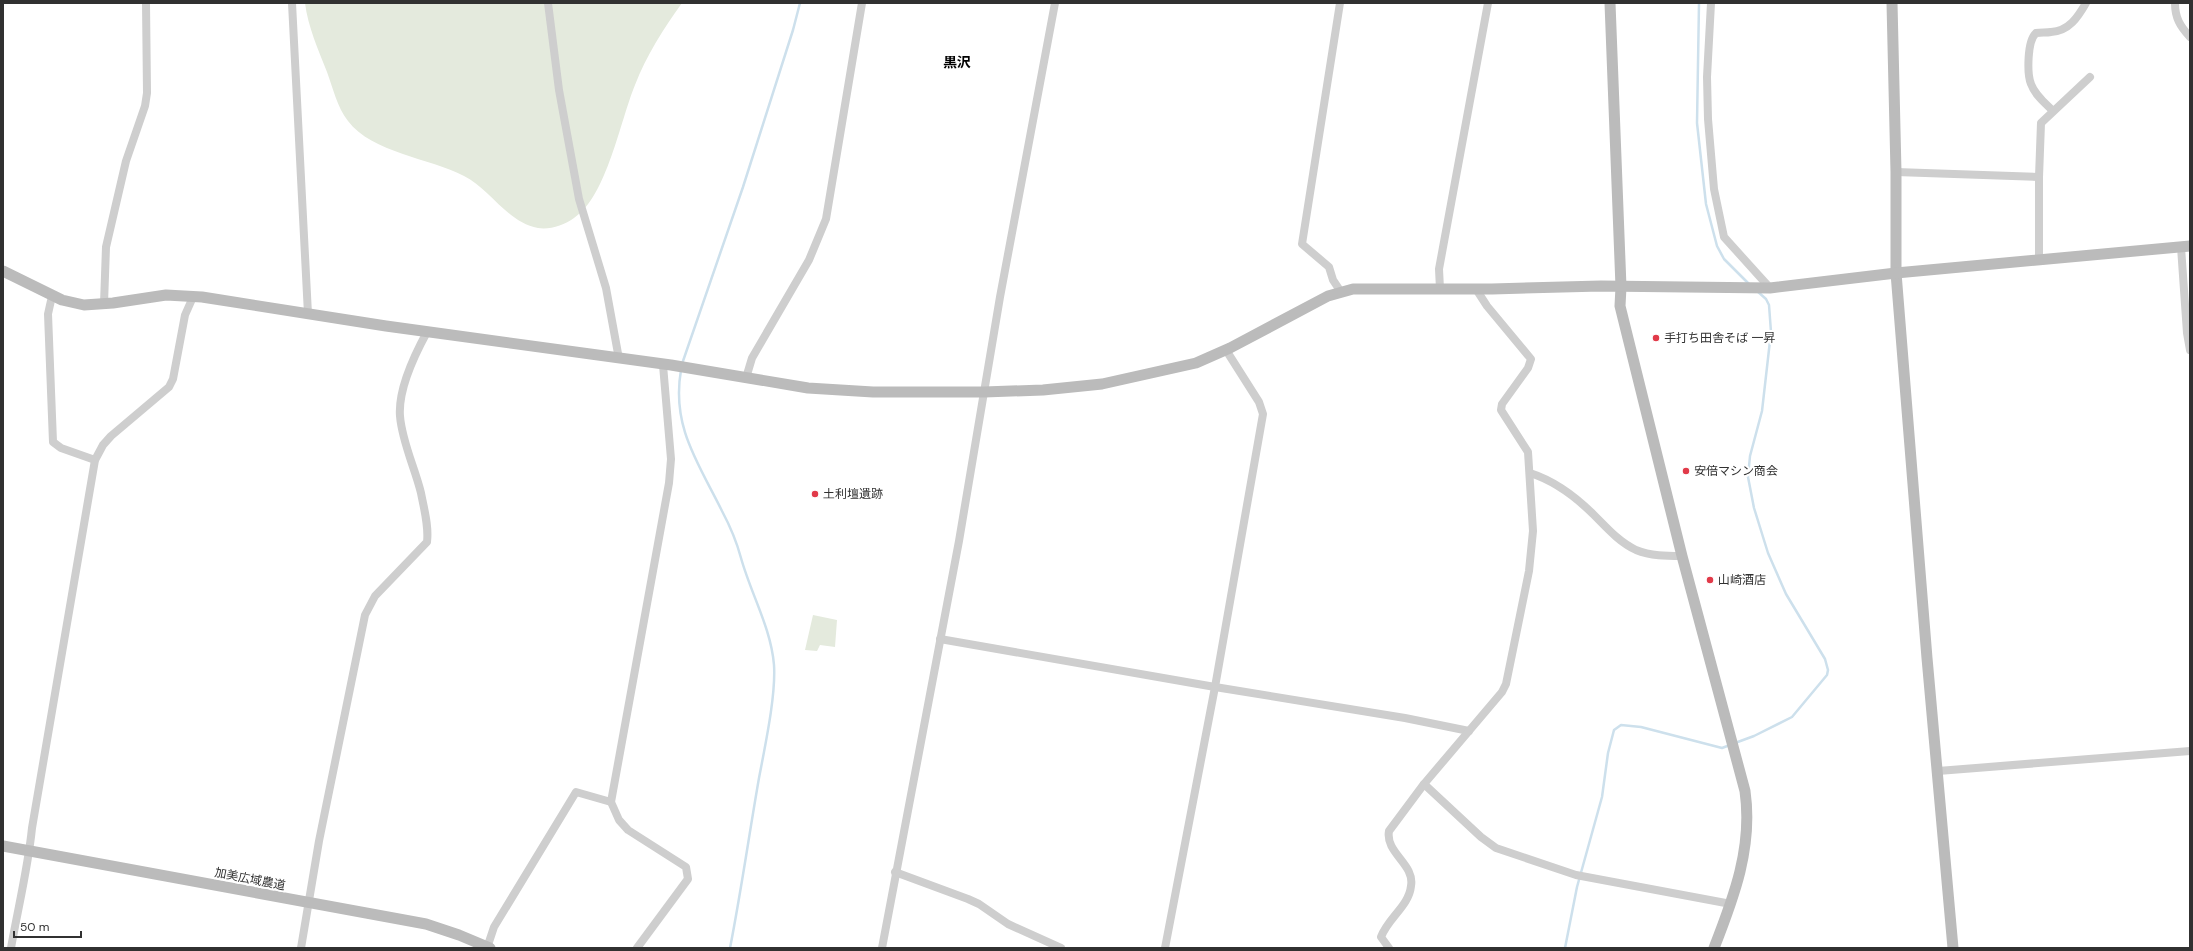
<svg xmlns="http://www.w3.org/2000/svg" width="2193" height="951" font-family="'DM Sans','Noto Sans JP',sans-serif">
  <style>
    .green { fill: #e4eadd }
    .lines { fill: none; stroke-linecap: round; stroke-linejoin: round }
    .stream { stroke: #cde0ec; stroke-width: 2.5 }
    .street { stroke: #cecece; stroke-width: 8 }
    .secondary { stroke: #bbb; stroke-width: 11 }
    .poi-dot { fill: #e13a49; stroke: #fff; stroke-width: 1.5 }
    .labels { text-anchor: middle; stroke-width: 4; stroke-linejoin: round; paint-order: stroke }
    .poi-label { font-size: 12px; fill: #313131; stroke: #fff; text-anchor: start }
    .street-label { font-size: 12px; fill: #313131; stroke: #fff }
    .quarter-label { font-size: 14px; font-weight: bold; fill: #000; stroke: #fff }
  </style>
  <rect width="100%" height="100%" fill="#fff"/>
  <g class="green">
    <path d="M305,3H682C664,28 646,56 635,85C620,121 607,196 574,218C564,225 550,230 538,228C508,223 490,189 464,176C430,158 372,153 348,121C337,107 333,88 327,72C318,49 308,27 305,3Z"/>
    <path d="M813,615L837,620L835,647L820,645L817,651L805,650Z"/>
  </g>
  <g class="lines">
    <g class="stream">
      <path d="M1699,3L1697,123L1706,204L1717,246L1724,259L1749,284"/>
      <path d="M682,364L743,187L793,30L800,3"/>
      <path d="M681,370C671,427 699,464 722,511C730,526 737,543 741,558C751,594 771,628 774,665C776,696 765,746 759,778C749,835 741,892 730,948"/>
      <path d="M1735,743L1754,736L1792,717L1827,675L1828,670L1825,659L1786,594L1768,553L1754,508L1748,477L1750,456L1762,411L1771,332L1769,305L1766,299L1757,291"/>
      <path d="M1565,948L1577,887L1602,797L1608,753L1614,730L1621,725L1641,727L1722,748L1730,745"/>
    </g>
    <g class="street">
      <path d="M292,3L308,314"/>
      <path d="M548,3L559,90L579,199L606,288L619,359"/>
      <path d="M1340,3L1302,244L1329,267L1333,280L1341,292"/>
      <path d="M1711,3L1707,77L1708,119L1714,189L1724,237L1770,288"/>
      <path d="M2175,3C2175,18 2180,26 2190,37"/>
      <path d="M2053,111C2045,103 2035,95 2031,84C2027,74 2027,41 2036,33C2041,32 2046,33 2051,32C2069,31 2078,17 2086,3"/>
      <path d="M1896,172L2039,177"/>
      <path d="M2181,247L2187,333L2190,350"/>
      <path d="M2039,261V177L2041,123L2090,77"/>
      <path d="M1440,289L1439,269L1488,3"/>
      <path d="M52,296L48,314L53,442L61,448L95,460"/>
      <path d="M104,304L106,247L126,161L145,106L147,93L146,3"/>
      <path d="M746,378L752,358L809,260L826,219L862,3"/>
      <path d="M1530,473C1555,481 1576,497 1594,515C1607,528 1619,542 1636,550C1651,556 1666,556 1682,556"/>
      <path d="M940,639L1215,687L1405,718L1469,731"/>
      <path d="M1938,771L2190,751"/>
      <path d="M1424,784L1481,837L1496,848L1576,875L1731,904"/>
      <path d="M895,872L968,899L979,904L1008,924L1061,948"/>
      <path d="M11,948C18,908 28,868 32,828L95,460L103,445L111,436L169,387L173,379L185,315L193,297"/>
      <path d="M301,948L319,841L365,615L375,596L427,542C429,526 424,509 421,493C415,468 402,442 400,416C398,390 415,354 427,332"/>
      <path d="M487,948L494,927L576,792L611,802"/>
      <path d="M637,948L688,879L686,867L628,830L619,820L611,802L669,483L671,459L663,365"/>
      <path d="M882,948L959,541L1000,297L1055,3"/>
      <path d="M1165,948L1215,687L1263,414L1259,402L1226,350"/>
      <path d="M1389,948L1381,937C1388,918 1409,906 1411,886C1415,864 1385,853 1389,831L1424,784L1502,692L1506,684L1529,571L1533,531L1528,452L1501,410L1502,404L1528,368L1531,359L1487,306L1476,289"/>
    </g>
    <g class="secondary">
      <path d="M1610,3L1621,287L1620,306L1682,556L1745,791C1753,847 1734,897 1714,948"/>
      <path d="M1892,3L1896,172V273L1927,658L1953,948"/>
      <path d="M3,271L62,300L84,305L113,303L166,295L202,297L386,326L671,365L808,388L873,392H984L1043,390L1102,384L1196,363L1230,348L1328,296L1353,289H1492L1601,286L1770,288L1896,273L2190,246"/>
      <path d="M3,846L426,924L459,935L490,948"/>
    </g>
  </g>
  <g class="poi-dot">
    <circle cx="1656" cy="338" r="4"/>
    <circle cx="1686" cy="471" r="4"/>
    <circle cx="815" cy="494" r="4"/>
    <circle cx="1710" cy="580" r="4"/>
  </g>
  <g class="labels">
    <g class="poi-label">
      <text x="1664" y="342">手打ち田舎そば 一昇</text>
      <text x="1694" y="475">安倍マシン商会</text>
      <text x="823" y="498">土利壇遺跡</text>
      <text x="1718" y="584">山崎酒店</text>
    </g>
    <g class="street-label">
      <text transform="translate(250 879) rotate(11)" y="4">加美広域農道</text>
    </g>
    <g class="quarter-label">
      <text x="957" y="67">黒沢</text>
    </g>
  </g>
  <rect width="2193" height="951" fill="none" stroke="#313131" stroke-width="8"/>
  <path d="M14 931v6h67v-6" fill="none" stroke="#313131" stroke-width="2"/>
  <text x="20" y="931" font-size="12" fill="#313131" stroke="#ffffff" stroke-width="3" paint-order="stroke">50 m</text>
</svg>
